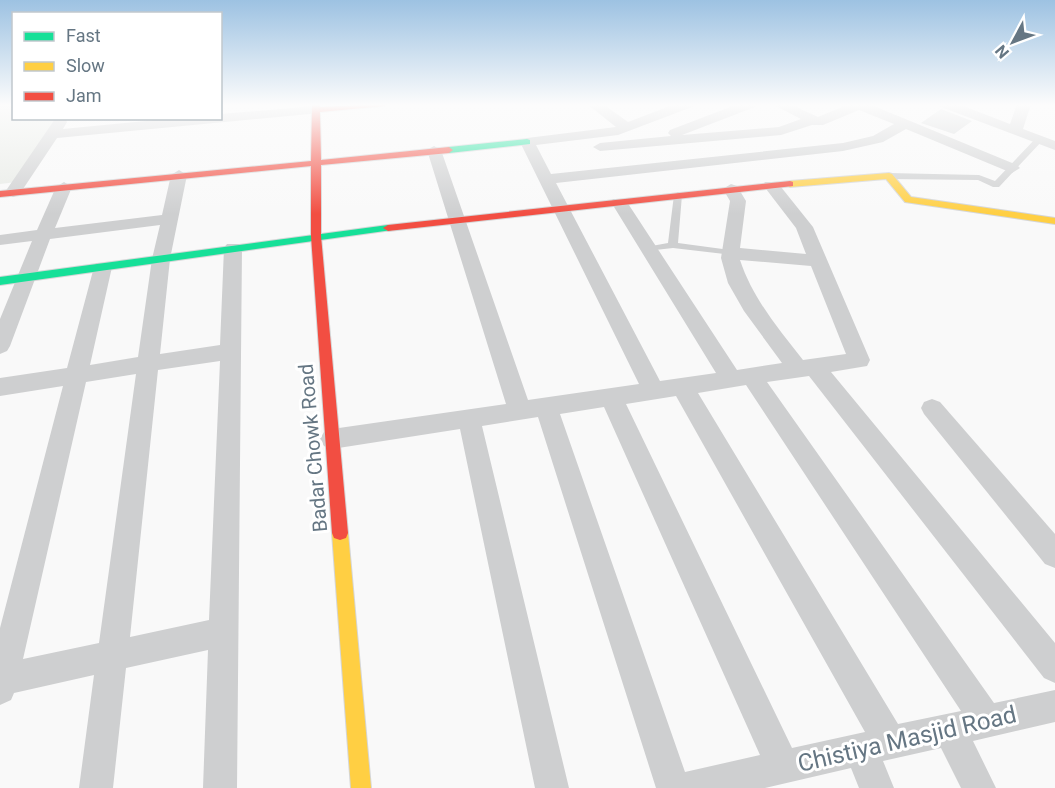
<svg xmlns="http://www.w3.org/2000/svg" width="1055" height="788" font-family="Roboto,sans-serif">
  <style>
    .green { fill: #e8ebe6 }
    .building { fill: #d0d2d3 }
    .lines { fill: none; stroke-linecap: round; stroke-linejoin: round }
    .fast-casing { stroke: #d5d6d7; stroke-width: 2 }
    .slow-casing { stroke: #d5d6d7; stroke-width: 2 }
    .jam-casing { stroke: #d5d6d7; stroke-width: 2 }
    .lane { fill: #cecfd0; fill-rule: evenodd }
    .street { fill: #cecfd0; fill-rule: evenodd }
    .fast { fill: #16e098; fill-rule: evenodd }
    .slow { fill: #ffcf43; fill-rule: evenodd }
    .jam { fill: #f24e42; fill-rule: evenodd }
    .labels { text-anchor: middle; stroke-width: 6; stroke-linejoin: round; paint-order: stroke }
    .street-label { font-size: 20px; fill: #657683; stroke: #fff }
    .near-street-label { font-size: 24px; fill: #657683; stroke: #fff }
  </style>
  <rect width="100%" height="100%" fill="#f9f9f9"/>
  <path class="green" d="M0,104H13L14,118L61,119L17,182L0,184Z"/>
  <path class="building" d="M941,109L972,121L954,134L921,123Z"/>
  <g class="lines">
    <g class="fast-casing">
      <g id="fast">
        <path d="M527,139L530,140V144L449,153L445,150L449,147Z"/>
        <path d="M388,225L392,226V230L0,285V277Z"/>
      </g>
    </g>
    <g class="slow-casing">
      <g id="slow">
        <path d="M889,173L892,174L911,197L1055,218V224L905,202L886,179L790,187L785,184L790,181Z"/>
        <path d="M340,526L346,528L348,533L371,788H351L332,533L334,528Z"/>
      </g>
    </g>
    <g class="jam-casing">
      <g id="jam">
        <path d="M312,104H320V107L388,104L384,106L320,112L321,160L449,147L453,150L449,153L321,165V236L348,533L346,538L340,540L334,538L332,533L311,236V166L0,197V191L311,161Z"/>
        <path d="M790,181L793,182V186L388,231L383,228L388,225Z"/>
      </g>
    </g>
    <g class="lane">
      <path d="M1036,138L1043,140L999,187H993L978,180L889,179L885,176L889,173L979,175L995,181Z"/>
      <path d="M678,192L682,195L678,243L730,250L735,253L733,255L673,248L646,251V247L668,243L674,195Z"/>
    </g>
    <g class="street">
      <path d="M587,104H603L628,122L675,104H694L692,107L618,135L536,145L551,174L843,143L873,136L894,124L859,110L823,125H812L781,135L600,151L593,147L600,143L671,136L668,133L670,130L738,104H757L755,107L682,135L779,127L801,119L772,104H790L818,117L849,104H869L1017,165L1020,168L1012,173L1007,171L906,129L883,142L843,151L556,183L660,381L716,373L611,202L613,199H625L737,370L782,363L744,311L728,283L721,258L730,201L723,189L731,184L737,186L746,201L740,248L806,254L796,228L763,185L765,182H777L813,227L870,360L867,366L831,372L1055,643V683L1044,678L809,376L767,382L994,703L1055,690V722L973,741L996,788H961L941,748L883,761L894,788H859L851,768L765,788H656L538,417L482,426L569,788H535L460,429L332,449L324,446L320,439L324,432L332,429L506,404L427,150L434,146L441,150L528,400L639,384L520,142L527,138L616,127ZM740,260L811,266L846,354L803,360C778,328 753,299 740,260ZM746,385L961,711L898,724L698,393ZM676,396L865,732L792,748L626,404ZM604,407L760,755L685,772L560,414Z"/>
      <path d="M939,104H958L1010,124L1017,104H1031L1023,129L1055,141V150L941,107Z"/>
      <path d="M315,106L320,107L322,110L320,113L57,138L19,195L13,197L5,192L55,119H65L67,122L63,129L176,118H220V114Z"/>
      <path d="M179,170L187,175L170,259L160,354L220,345L224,248L227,244H239L242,248L237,788H203L208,650L126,668L113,788H79L94,675L14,693L11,700L0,705V628L63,386L0,396V378L67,368L94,267L96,263H110L112,267L90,365L138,357L152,259L160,225L50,239L10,346L7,351L0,354V319L32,241L0,245V235L37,230L56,187L64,182L72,187L55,228L162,215L171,175ZM220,361L209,620L130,637L158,370ZM136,374L99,643L23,659L86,382Z"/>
      <path d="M932,399L940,402L1055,534V568L1045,564L924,414L921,408L924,402Z"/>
    </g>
    <use href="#fast" class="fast"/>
    <use href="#slow" class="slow"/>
    <use href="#jam" class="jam"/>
  </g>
  <linearGradient id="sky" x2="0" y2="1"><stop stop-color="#9dc2e2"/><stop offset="0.49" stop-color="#fcfcfc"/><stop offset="1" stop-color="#fcfcfc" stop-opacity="0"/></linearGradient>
  <rect width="1055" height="214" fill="url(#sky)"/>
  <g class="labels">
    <g class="street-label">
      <text transform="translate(313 448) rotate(-95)" y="7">Badar Chowk Road</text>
    </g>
    <g class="near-street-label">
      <text transform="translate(907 739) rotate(-13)" y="8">Chistiya Masjid Road</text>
    </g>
  </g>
  <rect x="12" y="12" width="210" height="108" fill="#ffffff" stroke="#c1c8cd" stroke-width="1.5"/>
  <rect x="24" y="32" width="30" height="9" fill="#16e098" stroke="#c1c8cd" stroke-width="1.5"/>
  <text x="66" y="42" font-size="18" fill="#657683">Fast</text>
  <rect x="24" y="62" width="30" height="9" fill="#ffcf43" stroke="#c1c8cd" stroke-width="1.5"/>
  <text x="66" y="72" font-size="18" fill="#657683">Slow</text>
  <rect x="24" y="92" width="30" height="9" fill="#f24e42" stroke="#c1c8cd" stroke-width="1.5"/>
  <text x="66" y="102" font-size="18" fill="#657683">Jam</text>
  <g transform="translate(1013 42) rotate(229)" stroke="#ffffff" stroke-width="4.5" paint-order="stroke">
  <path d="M0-4.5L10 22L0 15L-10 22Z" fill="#657683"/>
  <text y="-9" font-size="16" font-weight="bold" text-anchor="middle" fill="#657683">N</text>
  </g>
</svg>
